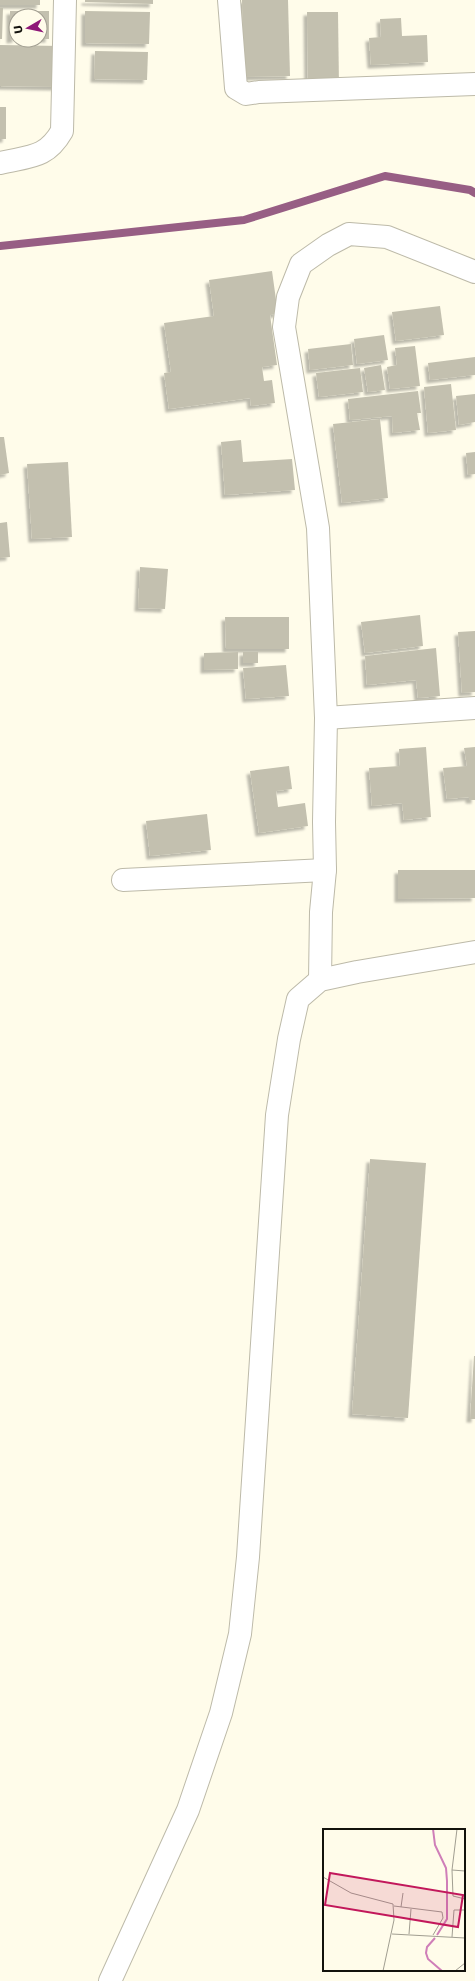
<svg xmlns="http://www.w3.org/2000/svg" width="475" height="1981" font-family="'DejaVu Sans',sans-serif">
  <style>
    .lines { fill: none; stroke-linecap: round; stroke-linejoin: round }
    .stream { stroke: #975e84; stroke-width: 8 }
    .building { fill: #c3c0af; filter: url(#shadow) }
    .minor-casing { stroke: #bdbaa9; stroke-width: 24 }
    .minor { stroke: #fff; stroke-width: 22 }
    .inset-river { fill: none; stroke: #cf7eb8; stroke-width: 2 }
    .inset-road { fill: none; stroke: #a19e91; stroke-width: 1 }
    .view { fill: #c2185b; fill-opacity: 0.15; stroke: #c2185b; stroke-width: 2 }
    .inset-edge { fill: none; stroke: #13120c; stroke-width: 2 }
  </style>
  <defs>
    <filter id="shadow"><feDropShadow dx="-3.5" dy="3.5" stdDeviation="1" flood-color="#0004"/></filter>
  </defs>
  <rect width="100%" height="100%" fill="#fffcea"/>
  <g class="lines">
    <path class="stream" d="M0,246L244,220L385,176L470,190L475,193"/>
  </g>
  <g class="building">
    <rect x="0" y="0" width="40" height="5"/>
    <path d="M85,0H153V4L85,2Z"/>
    <path d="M242,0H288L290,76L244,77Z"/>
    <path d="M0,8H3L2,39H0Z"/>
    <path d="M10,11H49V39H40V16H16V39L10,40Z"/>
    <path d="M85,11L150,12L149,44L85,43Z"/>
    <path d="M307,12H338L339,87H308Z"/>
    <path d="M401,18L402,36L427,35L428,62L371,65L369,38L381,37L380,19Z"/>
    <path d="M0,45L61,46L60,87L0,86Z"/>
    <path d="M95,51L148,52L147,80L94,79Z"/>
    <rect x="0" y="107" width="6" height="32"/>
    <path d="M272,271L278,314L270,315L277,365L262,367L264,381L272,380L275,403L251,406L250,398L169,409L164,373L171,372L164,323L214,316L209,280Z"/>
    <path d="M440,306L444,335L396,341L392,312Z"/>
    <path d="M384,335L388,360L357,364L354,339Z"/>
    <path d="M351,344L353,365L310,370L308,349Z"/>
    <path d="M415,346L420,386L390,389L387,367L397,365L395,348Z"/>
    <path d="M475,357V375L430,380L428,363Z"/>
    <path d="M381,365L385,390L368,392L364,368Z"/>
    <path d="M360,368L363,392L319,397L316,373Z"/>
    <path d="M451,384L456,430L428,433L424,387Z"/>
    <path d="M418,391L421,413H417L420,430L393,433L392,416L350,420L348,399Z"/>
    <path d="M475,394V422L459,425L456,396Z"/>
    <path d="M380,419L388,498L342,503L333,424Z"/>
    <path d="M0,437H4L9,473L0,475Z"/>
    <path d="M241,440L243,462L292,459L295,490L225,495L221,442Z"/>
    <path d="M475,452V474L468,475L466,453Z"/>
    <path d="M68,462L72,537L32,539L27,464Z"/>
    <path d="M7,522L10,557L0,558V523Z"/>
    <path d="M140,567L168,569L165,609L138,608Z"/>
    <path d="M420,615L423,646L365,653L361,622Z"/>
    <path d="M225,617H289V649H226Z"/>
    <path d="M475,631V692L462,693L458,632Z"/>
    <path d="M436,648L440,696L418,698L416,680L367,685L365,656Z"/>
    <path d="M238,652V669L204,670V653Z"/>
    <rect x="243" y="652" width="15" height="11"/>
    <path d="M286,665L289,696L246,699L243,668Z"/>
    <path d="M426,747L431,817L404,820L402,803L372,806L369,768L400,766L399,749Z"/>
    <path d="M475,747V800H469V797L447,799L443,768L467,766L464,748Z"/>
    <path d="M289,766L292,789L276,791L278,807L305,803L308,826L259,833L250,771Z"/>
    <path d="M207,814L211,850L150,856L146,821Z"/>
    <path d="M398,870H475V898L398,899Z"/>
    <path d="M370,1159L426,1163L408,1418L352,1414Z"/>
    <path d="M474,1356H475V1419H470Z"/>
  </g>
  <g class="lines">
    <g class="minor-casing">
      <g id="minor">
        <path d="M229,0L236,88L246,94L259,92L475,84"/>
        <path d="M0,163C29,156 46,159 62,131L65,0"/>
        <path d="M326,718L475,708"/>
        <path d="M123,880L325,870"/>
        <path d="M320,980L321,912L325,870L324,822L326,718L318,528L284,327L288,297L301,264L328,245L349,234L387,237L475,272"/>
        <path d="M110,1981L188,1810L221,1713L240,1634L248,1557L277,1115L289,1039L298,999L320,980L357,972L475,952"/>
      </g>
    </g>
    <use href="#minor" class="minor"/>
  </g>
  <g transform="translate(323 1829)">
    <rect width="142" height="142" fill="#fffcea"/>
    <path class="inset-river" d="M110,0L112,16L123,39L124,52V90L114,106M112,109L104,118L103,124L105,130L119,142"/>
    <path class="inset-road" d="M134,0L129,41L142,42M129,41L130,67L142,70M0,48L28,64L70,75L71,91L60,142M142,76V90M71,77L119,83L120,89L110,106M78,78L80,64M69,105L142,109M86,105L88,80M129,108L131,81H141M132,142L142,134"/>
    <path class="view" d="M7,44L140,66L135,98L2,76Z"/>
    <rect width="142" height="142" class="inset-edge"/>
  </g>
  <g transform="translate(28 28) rotate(261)"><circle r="19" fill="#fffcea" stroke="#a19e91"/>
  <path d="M0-3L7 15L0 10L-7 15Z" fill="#8f1777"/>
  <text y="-6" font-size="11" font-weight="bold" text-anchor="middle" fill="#13120c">U</text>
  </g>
</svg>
